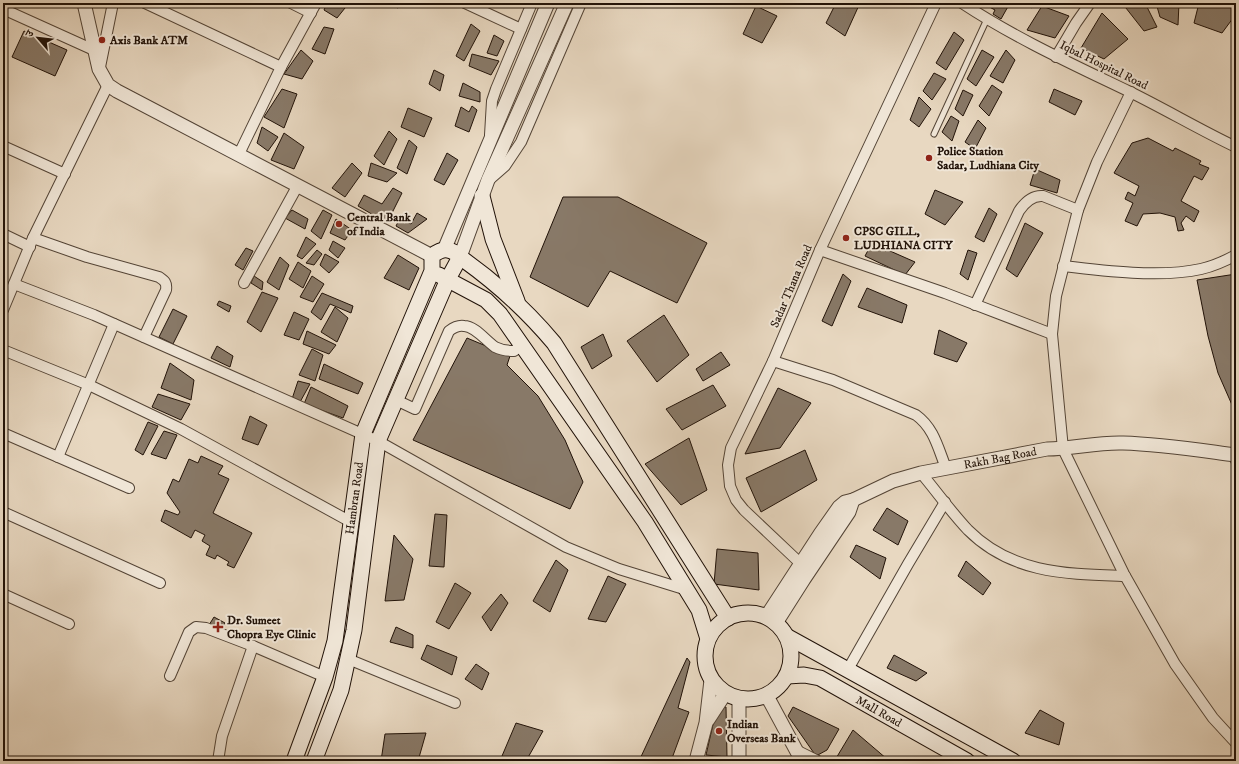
<svg xmlns="http://www.w3.org/2000/svg" width="1239" height="764" font-family="'IM FELL DW Pica','Noto Serif Devanagari',serif">
  <style>
    .building { fill: #887968; stroke: #211208 }
    .lines { fill: none; stroke-linecap: round; stroke-linejoin: round }
    .service-casing { stroke: #534436; stroke-width: 7 }
    .minor-casing { stroke: #534436; stroke-width: 12 }
    .tertiary-casing { stroke: #534436; stroke-width: 15 }
    .secondary-casing { stroke: #211208; stroke-width: 17 }
    .service { stroke: #f0e6d7; stroke-width: 5 }
    .minor { stroke: #f0e6d7; stroke-width: 10 }
    .tertiary { stroke: #f0e6d7; stroke-width: 13 }
    .secondary { stroke: #f0e6d7; stroke-width: 15 }
    .poi-dot { fill: #8f2418; stroke: #f0e6d7; stroke-width: 1.5 }
    .labels { text-anchor: middle; stroke-width: 4; stroke-linejoin: round; paint-order: stroke }
    .poi-label { font-size: 12px; font-weight: bold; fill: #211208; stroke: #f0e6d7; text-anchor: start }
    .street-label { font-size: 12px; fill: #211208; stroke: #f0e6d7 }
  </style>
  <rect width="100%" height="100%" fill="#e8d8c1"/>
  <filter id="stains"><feTurbulence type="fractalNoise" baseFrequency=".005" numOctaves="4"/><feColorMatrix values="0 0 0 0 .2 0 0 0 0 .09 0 0 0 0 .02 0 0 0 .5 -.17"/></filter>
  <radialGradient id="worn" r=".72"><stop offset=".6" stop-color="#630" stop-opacity="0"/><stop offset="1" stop-color="#630" stop-opacity=".3"/></radialGradient>
  <g class="building">
    <path d="M327,3H349L337,18L324,10Z"/>
    <path d="M388,3H400L398,8Z"/>
    <path d="M836,3H860L845,36L826,23Z"/>
    <path d="M982,3H1010L1001,19L993,14L995,10Z"/>
    <path d="M1025,3H1036L1032,8Z"/>
    <path d="M1122,3H1145L1157,27L1144,31Z"/>
    <path d="M1156,3H1179L1178,25L1160,17Z"/>
    <path d="M1199,3H1236V14L1222,33L1194,23Z"/>
    <path d="M756,6L777,16L762,43L743,34Z"/>
    <path d="M1042,6L1069,16L1055,38L1027,30Z"/>
    <path d="M1102,13L1128,39L1104,59L1081,48Z"/>
    <path d="M471,24L480,31L464,61L456,56Z"/>
    <path d="M324,27L334,29L325,54L312,49Z"/>
    <path d="M24,31L67,50L55,76L12,57Z"/>
    <path d="M954,32L964,40L946,70L936,63Z"/>
    <path d="M494,35L504,41L497,56L487,53Z"/>
    <path d="M301,50L313,61L302,79L284,74Z"/>
    <path d="M982,50L994,57L976,86L967,79Z"/>
    <path d="M1006,50L1015,60L1003,83L990,76Z"/>
    <path d="M472,54L499,61L491,75L469,66Z"/>
    <path d="M434,70L444,75L440,91L429,84Z"/>
    <path d="M934,73L946,79L932,100L923,91Z"/>
    <path d="M463,83L480,92V102L459,96Z"/>
    <path d="M992,85L1002,92L989,116L979,106Z"/>
    <path d="M282,89L297,94L284,128L264,117Z"/>
    <path d="M1054,89L1082,101L1075,115L1049,102Z"/>
    <path d="M963,90L973,95L963,116L955,109Z"/>
    <path d="M919,97L931,109L919,127L910,120Z"/>
    <path d="M472,106L477,110L469,132L455,126L461,107L469,112Z"/>
    <path d="M408,108L432,118L424,137L401,127Z"/>
    <path d="M951,116L959,121L952,141L942,132Z"/>
    <path d="M978,120L986,128L975,149L965,142Z"/>
    <path d="M262,127L278,137L268,151L257,143Z"/>
    <path d="M389,131L397,139L384,165L374,156Z"/>
    <path d="M284,133L304,147L294,169L271,160Z"/>
    <path d="M1148,138L1173,151L1175,148L1201,161L1199,164L1209,168L1202,180L1194,176L1181,201L1199,211L1194,222L1186,216L1181,223L1184,230L1178,231L1175,217L1160,213L1143,214L1137,226L1125,221L1133,203L1125,199L1128,192L1135,196L1139,186L1114,173L1132,143Z"/>
    <path d="M409,140L417,147L407,174L397,168Z"/>
    <path d="M447,153L458,160L444,185L434,180Z"/>
    <path d="M352,163L362,173L345,197L332,188Z"/>
    <path d="M371,163L397,173L387,182L368,176Z"/>
    <path d="M1035,169L1060,180L1057,193L1030,185Z"/>
    <path d="M393,188L402,193L387,223L358,206L364,195L382,204Z"/>
    <path d="M935,190L963,202L945,225L925,214Z"/>
    <path d="M563,197H618L707,243L677,303L610,271L588,307L530,277Z"/>
    <path d="M989,208L997,214L984,242L975,237Z"/>
    <path d="M292,210L308,219L305,229L285,218Z"/>
    <path d="M323,210L332,215L321,239L311,231Z"/>
    <path d="M417,213L427,219L408,233L396,226L400,218L411,224Z"/>
    <path d="M336,219L352,230L345,240L330,233Z"/>
    <path d="M1025,223L1043,233L1017,277L1006,269Z"/>
    <path d="M306,237L316,244L302,259L297,256Z"/>
    <path d="M333,241L345,248L338,258L329,250Z"/>
    <path d="M872,243L915,262L905,275L865,256Z"/>
    <path d="M246,248L253,251L243,270L235,265Z"/>
    <path d="M317,250L322,254L314,265L306,263Z"/>
    <path d="M968,250L977,253L968,280L960,274Z"/>
    <path d="M325,254L339,262L329,273L320,265Z"/>
    <path d="M398,255L419,268L409,290L384,278Z"/>
    <path d="M280,257L289,265L279,290L267,282Z"/>
    <path d="M298,262L311,271L303,288L289,279Z"/>
    <path d="M843,274L851,281L832,326L822,321Z"/>
    <path d="M1236,274V414L1218,373L1208,336L1197,280Z"/>
    <path d="M254,276L263,282L262,290L251,283Z"/>
    <path d="M312,276L324,284L313,302L300,297Z"/>
    <path d="M867,288L907,305L902,323L858,307Z"/>
    <path d="M262,292L278,298L261,332L247,322Z"/>
    <path d="M322,293L353,306L351,313L330,304L321,320L311,312Z"/>
    <path d="M219,301L231,306L229,312L217,305Z"/>
    <path d="M335,307L348,318L337,342L321,332Z"/>
    <path d="M173,309L187,316L173,344L159,337Z"/>
    <path d="M294,312L309,319L299,340L284,335Z"/>
    <path d="M664,315L689,355L657,382L627,341Z"/>
    <path d="M939,330L967,343L957,362L934,354Z"/>
    <path d="M307,331L336,345L329,354L303,344Z"/>
    <path d="M603,334L612,356L592,369L581,347Z"/>
    <path d="M467,338L510,356L507,365L538,396L565,440L583,482L570,509L413,440Z"/>
    <path d="M217,346L233,356L230,367L211,358Z"/>
    <path d="M312,349L323,355L315,381L299,375Z"/>
    <path d="M721,352L730,365L703,381L696,369Z"/>
    <path d="M170,363L194,380L191,400L161,388Z"/>
    <path d="M324,364L363,383L358,394L319,379Z"/>
    <path d="M298,381L310,384L300,402L292,399Z"/>
    <path d="M713,385L726,406L682,430L666,409Z"/>
    <path d="M311,387L348,406L343,418L304,404Z"/>
    <path d="M778,388L811,403L780,448L745,454Z"/>
    <path d="M158,394L190,404L181,420L152,407Z"/>
    <path d="M250,416L267,425L258,445L242,439Z"/>
    <path d="M148,422L158,426L143,455L135,450Z"/>
    <path d="M164,431L177,435L166,459L151,454Z"/>
    <path d="M689,438L707,490L681,505L645,464Z"/>
    <path d="M805,450L817,480L761,512L746,478Z"/>
    <path d="M201,456L223,466L218,474L229,479L213,513L252,533L234,568L227,565L229,562L217,555L215,559L206,555L210,546L202,541L205,535L195,530L191,538L161,521L165,510L178,515L180,512L167,493L173,479L179,482L189,459L198,463Z"/>
    <path d="M887,508L908,521L898,545L873,530Z"/>
    <path d="M435,514L447,515L444,567L429,566Z"/>
    <path d="M394,535L413,559L404,600L385,601Z"/>
    <path d="M856,545L886,558L880,579L850,557Z"/>
    <path d="M717,549L758,553L759,590L714,584Z"/>
    <path d="M556,560L568,570L550,612L533,601Z"/>
    <path d="M966,561L991,583L983,595L958,576Z"/>
    <path d="M608,576L626,584L606,622L588,619Z"/>
    <path d="M455,583L471,593L449,629L436,622Z"/>
    <path d="M501,594L508,603L491,631L482,617Z"/>
    <path d="M214,617L225,623L220,632L209,625Z"/>
    <path d="M396,627L413,635V648L390,642Z"/>
    <path d="M427,645L457,657L452,675L421,659Z"/>
    <path d="M894,655L927,673L916,681L887,668Z"/>
    <path d="M687,658L690,662L678,708L689,712L671,761H639Z"/>
    <path d="M476,664L489,673L482,690L465,679Z"/>
    <path d="M717,707H726L727,757L706,755Z"/>
    <path d="M793,707L839,729L827,750L816,756L788,716Z"/>
    <path d="M1040,710L1064,723L1059,745L1025,733Z"/>
    <path d="M516,723L543,731L526,761H509L502,756Z"/>
    <path d="M853,730L887,759L885,761L835,760Z"/>
    <path d="M426,733L418,761H381L385,734Z"/>
  </g>
  <g class="lines">
    <g class="service-casing">
      <g id="service">
        <path d="M934,134L987,19"/>
        <path d="M1231,456L1236,466"/>
      </g>
    </g>
    <g class="minor-casing">
      <g id="minor">
        <path d="M145,3L281,67"/>
        <path d="M291,3L311,13"/>
        <path d="M465,3L521,29"/>
        <path d="M962,3C1015,38 1072,64 1128,91C1165,109 1200,130 1236,147"/>
        <path d="M3,9L96,51"/>
        <path d="M1056,57L1076,23L1090,3"/>
        <path d="M100,67L113,3"/>
        <path d="M1131,92L1097,162L1078,210L1056,296L1052,334L1063,449L1124,574L1175,664L1213,718L1236,743"/>
        <path d="M490,135L492,101L496,89L532,3"/>
        <path d="M3,146L65,174"/>
        <path d="M239,154L281,67L316,3"/>
        <path d="M489,180L505,166L521,142L581,3"/>
        <path d="M3,234L30,247"/>
        <path d="M33,238L87,257L159,277C165,281 167,283 166,290L144,337"/>
        <path d="M820,250L945,293L1052,334"/>
        <path d="M1063,266C1104,271 1161,278 1201,269C1214,266 1225,261 1236,255"/>
        <path d="M244,283L298,185"/>
        <path d="M14,284L94,315L378,441L566,547L619,569L687,590"/>
        <path d="M975,305L1019,211C1025,202 1032,195 1043,196L1078,210"/>
        <path d="M3,310L33,238L108,85"/>
        <path d="M3,350L89,385L181,429L351,522"/>
        <path d="M773,361L833,380L916,415C934,428 938,448 946,468"/>
        <path d="M396,400L415,409L449,331C453,328 458,325 464,326C475,326 486,341 495,347C501,350 507,351 514,351L522,345"/>
        <path d="M3,433L129,488"/>
        <path d="M58,457L114,324"/>
        <path d="M921,473C937,492 951,512 968,530C1012,574 1067,574 1125,576"/>
        <path d="M3,512L160,583"/>
        <path d="M800,563L744,510L736,500L730,486L728,465L731,448L773,361L820,250L936,3"/>
        <path d="M3,594L69,624"/>
        <path d="M348,659L455,703"/>
        <path d="M847,671L908,564L945,502"/>
        <path d="M170,676L189,632L196,627L206,628L253,646L325,677"/>
        <path d="M796,750L818,761"/>
        <path d="M218,761L222,736L253,646"/>
      </g>
    </g>
    <g class="tertiary-casing">
      <g id="tertiary">
        <path d="M84,3L99,69L108,85L117,91L432,256"/>
        <path d="M444,250L548,3"/>
        <path d="M460,257L488,180L567,3"/>
        <path id="s1" d="M766,617L820,534L839,507L845,502L853,500L893,481L921,473L1047,449C1072,449 1097,442 1123,443C1161,444 1198,450 1236,455"/>
        <path d="M776,623L804,579L849,512L853,500"/>
        <path d="M767,696L802,761"/>
        <path d="M739,699V761"/>
        <path d="M708,720L725,694"/>
        <path d="M696,761L706,723L711,680"/>
      </g>
    </g>
    <g class="secondary-casing">
      <g id="secondary">
        <path d="M482,196L493,239L517,301"/>
        <path d="M439,275L486,300L500,314L645,522L699,610L708,639"/>
        <circle cx="748" cy="656" r="43"/>
        <path d="M788,637L1013,761"/>
        <path id="s2" d="M787,676L804,675L820,678L967,761"/>
        <path id="s3" d="M294,761L325,677L335,641L363,434L432,271V256C437,252 442,249 448,250C455,251 459,256 464,260C496,283 528,312 554,343L728,618"/>
        <path d="M314,761L341,690L354,630L378,441L448,279L460,257"/>
      </g>
    </g>
    <use href="#service" class="service"/>
    <use href="#minor" class="minor"/>
    <use href="#tertiary" class="tertiary"/>
    <use href="#secondary" class="secondary"/>
  </g>
  <g class="poi-dot">
    <circle cx="102" cy="40" r="4"/>
    <circle cx="929" cy="158" r="4"/>
    <circle cx="339" cy="224" r="4"/>
    <circle cx="846" cy="238" r="4"/>
    <path d="M216 621h4v4h4v4h-4v4h-4v-4h-4v-4h4z"/>
    <circle cx="719" cy="731" r="4"/>
  </g>
  <g class="labels">
    <g class="poi-label">
      <text x="110" y="44">Axis Bank ATM</text>
      <text x="937" y="155">Police Station<tspan x="937" dy="14">Sadar, Ludhiana City</tspan></text>
      <text x="347" y="221">Central Bank<tspan x="347" dy="14">of India</tspan></text>
      <text x="854" y="235">CPSC GILL,<tspan x="854" dy="14">LUDHIANA CITY</tspan></text>
      <text x="227" y="624">Dr. Sumeet<tspan x="227" dy="14">Chopra Eye Clinic</tspan></text>
      <text x="727" y="728">Indian<tspan x="727" dy="14">Overseas Bank</tspan></text>
    </g>
    <g class="street-label">
      <text transform="translate(1104 65) rotate(26)" y="4">Iqbal Hospital Road</text>
      <text transform="translate(791 286) rotate(-67)" y="4">Sadar Thana Road</text>
      <text dy="4" stroke="none"><textPath href="#s1" startOffset="302">Rakh Bag Road</textPath></text>
      <text dy="4" stroke="none"><textPath href="#s3" startOffset="271">Hambran Road</textPath></text>
      <text dy="4" stroke="none"><textPath href="#s2" startOffset="101">Mall Road</textPath></text>
    </g>
  </g>
  <rect width="1239" height="764" fill="none" stroke="#e8d8c1" stroke-width="16"/>
  <rect x="4" y="4" width="1231" height="756" fill="none" stroke="#211208" stroke-width="2"/>
  <rect x="8" y="8" width="1223" height="748" fill="none" stroke="#211208"/>
  <g transform="translate(38 38) rotate(298)" stroke="#f0e6d7" stroke-width="3" paint-order="stroke">
  <path d="M0-3L7 15L0 10L-7 15Z" fill="#211208"/>
  <text y="-6" font-size="11" font-weight="bold" text-anchor="middle" fill="#211208">उ</text>
  </g>
  <rect width="100%" height="100%" filter="url(#stains)"/>
  <rect width="100%" height="100%" fill="url(#worn)"/>
</svg>
